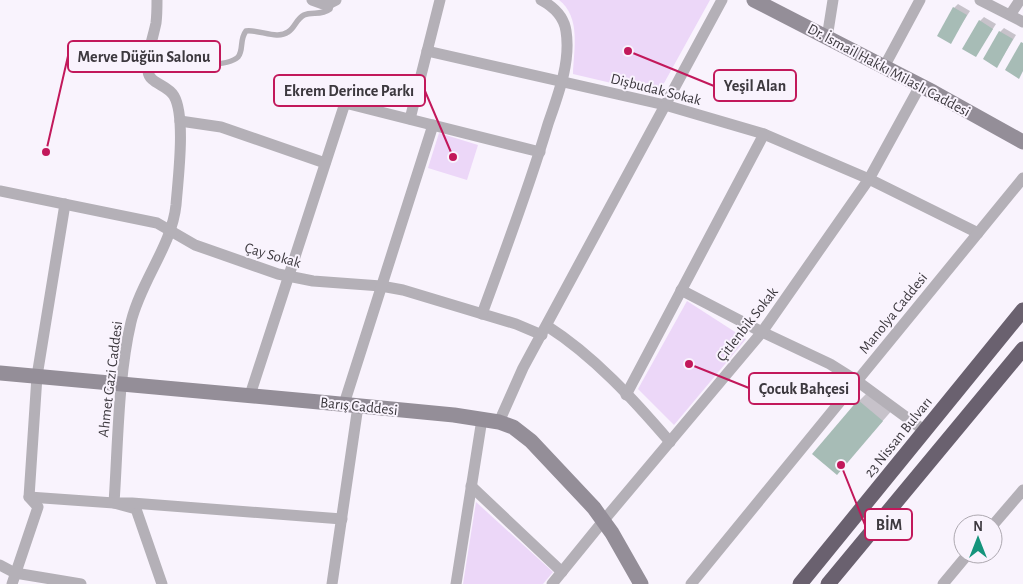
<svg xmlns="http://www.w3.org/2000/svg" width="1023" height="584" font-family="'Alegreya Sans',sans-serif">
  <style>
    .green { fill: #ecd7f8 }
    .shadow { fill: #0003 }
    .building { fill: #a7bcb6 }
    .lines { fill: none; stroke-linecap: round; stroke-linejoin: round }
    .lane { stroke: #b4b0b7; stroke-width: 5.5 }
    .street { stroke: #b4b0b7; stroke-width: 11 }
    .secondary { stroke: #948e98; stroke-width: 15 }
    .highway { stroke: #6a616f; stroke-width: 15 }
    .labels { text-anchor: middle; stroke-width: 4; stroke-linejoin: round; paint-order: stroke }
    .street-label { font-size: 15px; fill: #3d393f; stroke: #f9f3fd }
    .leader { fill: none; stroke: #c2185b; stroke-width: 2 }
    .callout-dot { fill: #c2185b; stroke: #f9f3fd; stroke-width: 2 }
    .callout { fill: #f9f3fd; stroke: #c2185b; stroke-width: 2 }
    .callout-label { font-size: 16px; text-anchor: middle; font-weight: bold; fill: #3d393f }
  </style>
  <rect width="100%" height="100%" fill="#f9f3fd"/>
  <g class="green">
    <path d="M559,0H710L658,94L573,74C574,49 581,17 559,0Z"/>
    <path d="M439,133L478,145L467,180L428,168Z"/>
    <path d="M687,301L746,339L674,425L638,389Z"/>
    <path d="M476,502L553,572L543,584H463Z"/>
  </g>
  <g class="shadow">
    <path d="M958,4L970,11L950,42L954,8Z"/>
    <path d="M984,17L996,24L976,55L980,21Z"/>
    <path d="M1004,28L1016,35L997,66L1000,32Z"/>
    <path d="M871,389L894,408L837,473L859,401Z"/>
  </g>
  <g class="building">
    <path d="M953,7L967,15L951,44L937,36Z"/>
    <path d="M979,20L993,29L976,57L962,49Z"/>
    <path d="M999,31L1013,39L997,68L983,59Z"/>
    <path d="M1021,42L1023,43V71L1019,79L1005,70Z"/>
    <path d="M858,400L883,421L837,475L812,454Z"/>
  </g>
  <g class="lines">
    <path class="lane" d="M148,65C165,65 227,69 238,57C244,50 239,40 246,31C259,29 277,40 288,32C295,28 296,19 304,15C312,11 321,16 330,9L331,5"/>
    <g class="street">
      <path d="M157,0C157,8 157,15 156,23C153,38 146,56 148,71C149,84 167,84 174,96C186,117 178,179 176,205C172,245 141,281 131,322C118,377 118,445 114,503L136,509L162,584"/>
      <path d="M312,0L326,5L336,0"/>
      <path d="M980,0L1023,22"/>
      <path d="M1010,15L1020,0"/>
      <path d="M827,38L833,0"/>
      <path d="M427,51L665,105L764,134L869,179L978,233"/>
      <path d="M884,67L920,0"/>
      <path d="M410,119L440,0"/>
      <path d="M180,121L221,127L325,163"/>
      <path d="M0,191L157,223L195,245L278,274L313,281L381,286L403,290L516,324L542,335"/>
      <path d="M681,290L762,332L830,364L857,381L925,431"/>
      <path d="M482,314C505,251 529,188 548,124C558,95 571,62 566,31C564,17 554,7 541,0"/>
      <path d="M547,326C594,356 634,400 670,442"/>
      <path d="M250,395L345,103L540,152"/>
      <path d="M626,395L764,134"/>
      <path d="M344,404L433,125"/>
      <path d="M499,422L523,368L722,0"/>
      <path d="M471,486L562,572"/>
      <path d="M29,497L114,503H132L342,519"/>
      <path d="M993,525L1023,490"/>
      <path d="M0,565L15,573L81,584"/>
      <path d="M12,584L38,507L29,497L37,376L65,204"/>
      <path d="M332,584L358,406"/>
      <path d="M456,584L482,419"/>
      <path d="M552,584L604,520L762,332L869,179L920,86"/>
      <path d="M691,584L1023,178"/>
      <path d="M943,584L968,554"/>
    </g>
    <g class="secondary">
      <path d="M754,0L933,92L1023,142"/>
      <path d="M0,373L319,402L454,415L499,422L513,427L531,441L594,508L612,533L641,584"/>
    </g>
    <g class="highway">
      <path d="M800,584L1023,310"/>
      <path d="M828,584L1023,349"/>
    </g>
  </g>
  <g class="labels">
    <g class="street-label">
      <text transform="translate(889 70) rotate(28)" y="5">Dr. İsmail Hakkı Milaslı Caddesi</text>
      <text transform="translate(656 89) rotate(14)" y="5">Dişbudak Sokak</text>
      <text transform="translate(273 255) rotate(16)" y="5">Çay Sokak</text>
      <text transform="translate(893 313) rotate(-51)" y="5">Manolya Caddesi</text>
      <text transform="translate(747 324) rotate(-52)" y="5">Çitlenbik Sokak</text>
      <text transform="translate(110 379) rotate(-83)" y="5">Ahmet Gazi Caddesi</text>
      <text transform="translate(359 406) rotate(6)" y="5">Barış Caddesi</text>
      <text transform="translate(898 437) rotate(-51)" y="5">23 Nissan Bulvarı</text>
    </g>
  </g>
  <path class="leader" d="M46 152L68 56M628 51L714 86M453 157L425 91M689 364L749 388M841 465L865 525"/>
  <g class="callout-dot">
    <circle cx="46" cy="152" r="5"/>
    <circle cx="628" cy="51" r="5"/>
    <circle cx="453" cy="157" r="5"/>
    <circle cx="689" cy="364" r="5"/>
    <circle cx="841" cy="465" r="5"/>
  </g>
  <g class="callout">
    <rect x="68" y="41" width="152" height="31" rx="5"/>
    <rect x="714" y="70" width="82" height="31" rx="5"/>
    <rect x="274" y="75" width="151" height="31" rx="5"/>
    <rect x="749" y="373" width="110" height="31" rx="5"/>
    <rect x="865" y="509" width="47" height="31" rx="5"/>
  </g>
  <g class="callout-label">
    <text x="144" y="62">Merve Düğün Salonu</text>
    <text x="755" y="91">Yeşil Alan</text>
    <text x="349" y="96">Ekrem Derince Parkı</text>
    <text x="804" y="394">Çocuk Bahçesi</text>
    <text x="889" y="530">BİM</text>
  </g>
  <g transform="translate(978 539)"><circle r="24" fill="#f9f3fd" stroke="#aea9b1"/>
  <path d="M0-4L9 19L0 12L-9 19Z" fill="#15947c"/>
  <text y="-8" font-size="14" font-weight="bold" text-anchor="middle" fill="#3d393f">N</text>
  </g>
</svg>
